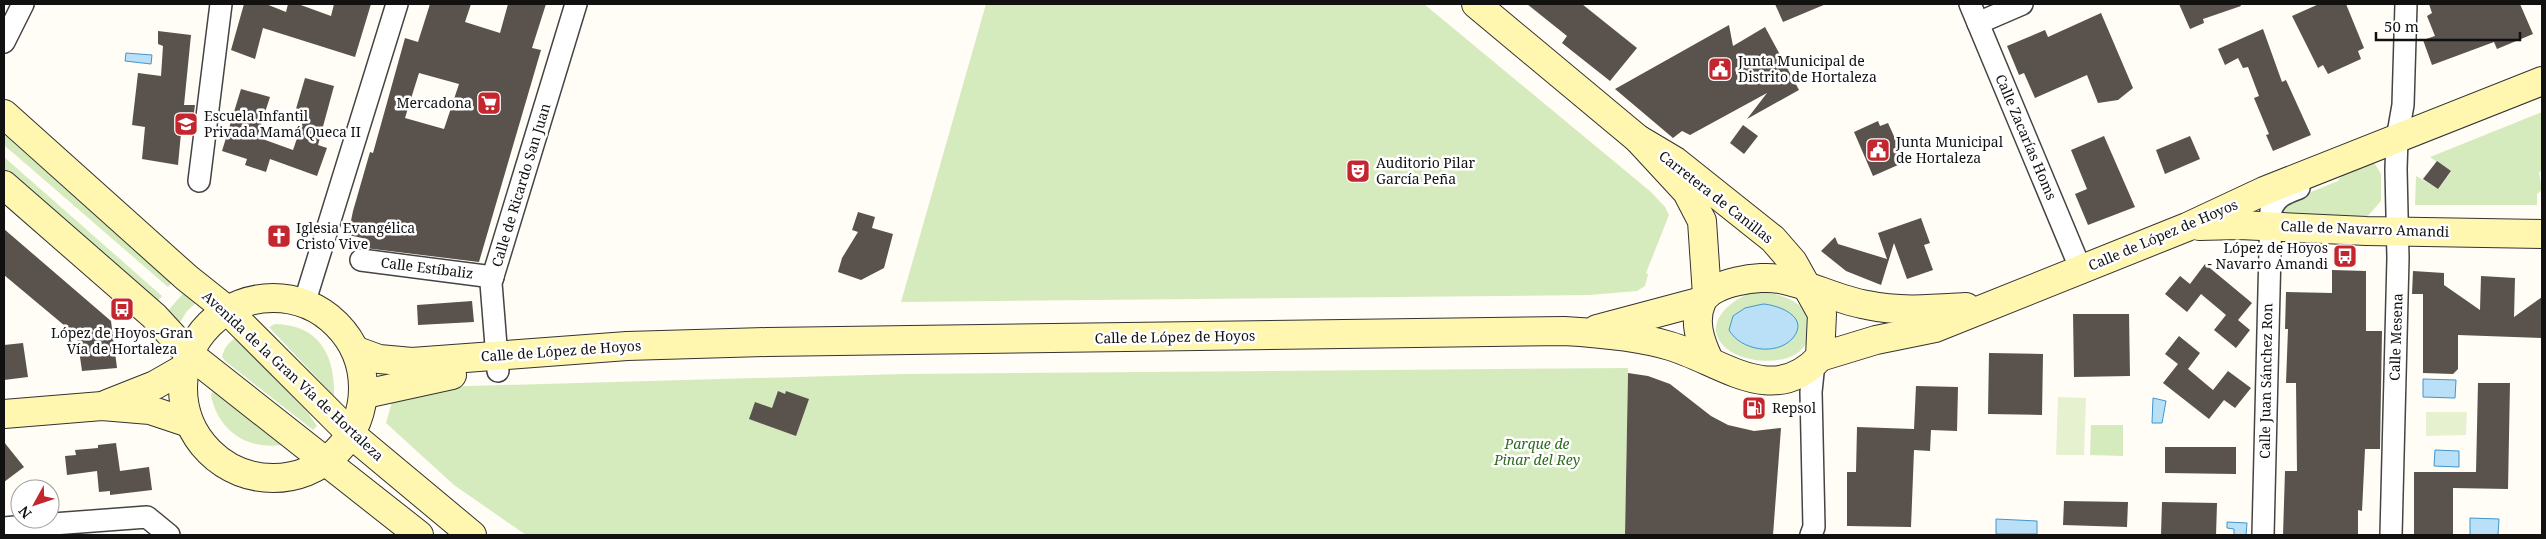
<svg xmlns="http://www.w3.org/2000/svg" width="2546" height="539" font-family="'Noto Serif',serif">
  <style>
    .green { fill: #d5ebbd }
    .pitch { fill: #e6f2cf }
    .water { fill: #b9e0f7; stroke: #3f96cf }
    .building { fill: #5a524d; fill-rule: evenodd }
    .lines { fill: none; stroke-linecap: round; stroke-linejoin: round }
    .street-casing { stroke: #444; stroke-width: 24 }
    .secondary-casing { stroke: #333; stroke-width: 30 }
    .street { stroke: #fff; stroke-width: 21 }
    .secondary { stroke: #fff6b0; stroke-width: 28 }
    .labels { text-anchor: middle; stroke-width: 5; stroke-linejoin: round; paint-order: stroke }
    .poi-label { font-size: 14px; fill: #111; stroke: #fff; text-anchor: start }
    .street-label { font-size: 14px; fill: #111; stroke: #fff }
    .park-label { font-size: 14px; font-style: italic; fill: #2f6b1f; stroke: #fff }
  </style>
  <rect width="100%" height="100%" fill="#fffdf5"/>
  <g class="green">
    <path d="M986,4H1424L1651,192L1665,207L1669,215L1646,273L1648,274L1645,286L1637,291L1589,295L901,302Z"/>
    <path d="M2542,112V171L2539,172L2542,190L2537,194V205H2415L2416,176L2438,189L2451,172L2430,157Z"/>
    <path d="M4,131L174,280L168,287L4,145Z"/>
    <path d="M4,157L162,296L155,304L4,171Z"/>
    <path d="M2362,163L2375,164L2381,174V201L2367,217L2287,215L2282,208L2286,202L2338,181L2345,170Z"/>
    <path d="M186,290L199,300L187,311L179,324L166,313Z"/>
    <path d="M1755,292C1782,291 1824,308 1807,342C1795,367 1749,364 1730,351C1697,329 1729,298 1755,292Z"/>
    <path d="M275,324C320,325 335,356 334,396L269,327Z"/>
    <path d="M236,338L308,413L317,426L313,430L225,361L222,357C223,350 229,341 236,338Z"/>
    <path d="M1628,368L1625,535H526L454,485L386,423L392,402L433,387L903,374Z"/>
    <path d="M213,391L282,445C247,450 218,431 211,395Z"/>
    <path d="M2091,425H2123V456L2090,455Z"/>
  </g>
  <g class="pitch">
    <path d="M2058,397L2086,398L2084,455H2056Z"/>
    <path d="M2426,412H2467L2466,435L2426,436Z"/>
  </g>
  <g class="water">
    <path d="M126,53L152,55L151,64L125,61Z"/>
    <path d="M1763,304C1779,305 1810,317 1793,338C1776,357 1740,350 1729,330L1733,316L1745,308Z"/>
    <path d="M2423,379L2456,380L2455,398L2423,397Z"/>
    <path d="M2153,398L2166,401L2162,423H2152Z"/>
    <path d="M2435,450L2459,451V467L2434,466Z"/>
    <path d="M2470,518L2499,519L2498,535H2470Z"/>
    <path d="M1996,519L2037,521V534H1996Z"/>
    <path d="M2227,522L2247,523L2246,535H2234V529L2227,528Z"/>
  </g>
  <g class="building">
    <path d="M244,4H266L286,12L288,4H298L331,16L334,4H371L355,57L263,28L255,59L231,50Z"/>
    <path d="M430,4H471L465,22L500,33L508,4H546L532,48L541,50L479,262L365,248L367,239L348,235L353,211L370,152L373,153L405,38L418,42ZM419,73L459,84L444,129L405,118Z"/>
    <path d="M1527,4H1582L1637,48L1610,81L1562,43L1567,36Z"/>
    <path d="M1775,4H1826L1783,22Z"/>
    <path d="M2179,4H2240L2241,6L2203,19L2204,23L2190,29Z"/>
    <path d="M2319,4H2346L2364,48L2358,51L2361,59L2328,74L2323,65L2318,68L2292,16Z"/>
    <path d="M2429,4H2520L2533,34L2497,49L2494,42L2432,65L2423,40L2435,36L2427,16L2432,13Z"/>
    <path d="M2101,13L2133,88L2118,100L2098,103L2087,75L2035,98L2024,73L2019,75L2007,46L2045,30L2048,37Z"/>
    <path d="M1729,25L1733,46L1765,27L1799,90L1747,119L1767,93L1690,135L1682,131L1673,138L1615,89Z"/>
    <path d="M2263,29L2282,82L2286,80L2311,135L2273,151L2266,135L2269,134L2254,98L2259,96L2248,67L2243,68L2238,58L2225,65L2218,49Z"/>
    <path d="M158,31L191,35L184,105H195L191,134L181,133L178,165L142,159L145,127L132,125L138,73L161,76L163,46L158,44Z"/>
    <path d="M305,78L334,86L318,145L327,148L317,176L270,159L266,172L245,165L247,159L222,151L241,89L270,97L257,137L293,150L303,121L293,119Z"/>
    <path d="M1878,121L1880,126L1888,123L1903,156L1895,160L1898,165L1873,176L1854,132Z"/>
    <path d="M1743,125L1758,136L1744,154L1730,143Z"/>
    <path d="M2104,136L2135,207L2088,225L2075,194L2087,189L2071,150Z"/>
    <path d="M2190,136L2200,159L2165,174L2156,150Z"/>
    <path d="M2437,161L2451,171L2438,189L2423,179Z"/>
    <path d="M858,212L875,217L872,228L893,234L884,268L861,280L838,272L842,258L858,232L852,230Z"/>
    <path d="M1921,218L1930,243L1924,245L1933,270L1907,279L1894,243L1881,285L1846,271L1821,251L1835,237L1838,244L1887,259L1878,233Z"/>
    <path d="M4,229L111,321L117,368L82,371L77,336L4,275Z"/>
    <path d="M2205,264L2252,303L2238,320L2250,330L2236,348L2214,330L2226,315L2201,294L2187,312L2165,294L2180,276L2190,284Z"/>
    <path d="M2332,270L2366,271V331H2382L2380,449H2365L2362,511L2358,510V535H2283L2285,471H2297L2296,383H2286L2288,329H2285L2286,292L2332,293Z"/>
    <path d="M2413,271L2444,273V285L2480,310L2481,276L2515,278L2514,317L2542,297V338L2458,335V369L2453,374L2423,373V294H2412Z"/>
    <path d="M472,301L474,322L418,325L417,305Z"/>
    <path d="M2073,314H2129L2130,376L2074,377Z"/>
    <path d="M2179,336L2200,353L2188,369L2213,390L2228,371L2251,388L2235,408L2224,400L2209,419L2163,383L2178,364L2165,354Z"/>
    <path d="M23,343L28,377L4,380V345Z"/>
    <path d="M1989,353L2043,354L2042,415L1988,414Z"/>
    <path d="M1628,373L1648,376L1670,384L1711,416L1728,425L1754,431L1781,428L1773,535H1625Z"/>
    <path d="M2478,383H2510L2508,489L2453,488V535H2414V472H2476Z"/>
    <path d="M1916,386L1958,387L1957,431L1931,430L1930,451L1914,450L1911,527L1847,526V472H1856L1857,427L1914,429Z"/>
    <path d="M778,391L785,394L786,391L809,399L796,436L749,419L755,402L772,408Z"/>
    <path d="M4,442L24,467L4,482Z"/>
    <path d="M116,443L120,471L149,467L152,490L110,495V491L99,492L97,471L67,475L65,456L76,455L75,450L98,448V445Z"/>
    <path d="M2165,447H2236V474L2165,473Z"/>
    <path d="M2064,501L2128,502L2127,527L2063,525Z"/>
    <path d="M2162,502L2217,503L2216,535L2161,534Z"/>
  </g>
  <g class="lines">
    <g class="street-casing">
      <g id="street">
        <path d="M1970,4L2081,270"/>
        <path d="M1978,23L2022,4"/>
        <path d="M4,42L23,4"/>
        <path d="M199,181L221,4"/>
        <path d="M361,260L493,277"/>
        <path d="M304,304L397,4"/>
        <path d="M498,371L491,283L576,4"/>
        <path d="M26,526L147,517L169,535"/>
        <path d="M4,528L26,526L28,535"/>
        <path d="M1811,535L1814,527L1811,392L1814,363"/>
        <path d="M2263,535L2271,210C2276,196 2286,193 2299,188"/>
        <path d="M2391,535L2398,258L2396,169L2397,139L2403,105L2406,4"/>
      </g>
    </g>
    <g class="secondary-casing">
      <g id="secondary">
        <path d="M1476,4L1638,139L1687,192L1702,221L1707,295"/>
        <path d="M4,114L187,278L226,309L352,435L472,535"/>
        <path d="M4,185L154,316L188,353L419,535"/>
        <path d="M2199,226L2239,225L2366,231L2542,234"/>
        <circle cx="273" cy="388" r="90"/>
        <path d="M1597,329L1702,301"/>
        <path d="M357,351L379,359L412,362L627,346L767,342L1564,331C1598,333 1637,336 1670,346C1721,361 1773,409 1820,357L1822,314L1793,262L1773,239L1675,161L1638,139"/>
        <path d="M1820,357L1876,340L1935,328L2187,227L2264,191L2542,81"/>
        <path d="M1709,360C1700,341 1693,321 1702,301C1711,282 1761,275 1779,279C1809,284 1837,300 1867,305C1899,312 1933,309 1966,307"/>
        <path d="M365,394L452,375"/>
        <path d="M107,404L155,385L183,369"/>
        <path d="M4,414L102,406L150,410L189,423"/>
      </g>
    </g>
    <use href="#street" class="street"/>
    <use href="#secondary" class="secondary"/>
  </g>
  <defs>
    <g id="civic-square" transform="scale(1.25)"><rect x="-9" y="-9" width="18" height="18" rx="4" fill="#c4262e" stroke="#fff"/><path d="M-.6-6.5H3V-4.5H.6V-3L4-1V1h2V6H-6V1h2V-1L-.6-3ZM-1.2 2.5V6h2.4V2.5Z" fill="#fff"/></g>
    <g id="supermarket-square" transform="scale(1.25)"><rect x="-9" y="-9" width="18" height="18" rx="4" fill="#c4262e" stroke="#fff"/><path d="M-6-5.5h2.5l.6 2H6L4.5 2H-2.5L-4.4-4H-6ZM-1.5 3.2a1.3 1.3 0 1 0 .1 0ZM3 3.2a1.3 1.3 0 1 0 .1 0Z" fill="#fff"/></g>
    <g id="school-square" transform="scale(1.25)"><rect x="-9" y="-9" width="18" height="18" rx="4" fill="#c4262e" stroke="#fff"/><path d="M0-5L7-2L0 1L-7-2ZM-4 1L0 2.5L4 1V4Q0 6-4 4Z" fill="#fff"/></g>
    <g id="theatre-square" transform="scale(1.25)"><rect x="-9" y="-9" width="18" height="18" rx="4" fill="#c4262e" stroke="#fff"/><path d="M-5-5.5Q0-4 5-5.5V0Q5 5 0 6Q-5 5-5 0ZM-3.3-2.5H-1v1.5H-3.3ZM1-2.5H3.3v1.5H1ZM-2.8 1Q0 5.5 2.8 1Z" fill="#fff"/></g>
    <g id="church-square" transform="scale(1.25)"><rect x="-9" y="-9" width="18" height="18" rx="4" fill="#c4262e" stroke="#fff"/><path d="M-1.2-6h2.4v3.5h3.3v2.4h-3.3V6h-2.4V-.1h-3.3v-2.4h3.3Z" fill="#fff"/></g>
    <g id="bus-square" transform="scale(1.25)"><rect x="-9" y="-9" width="18" height="18" rx="4" fill="#c4262e" stroke="#fff"/><path d="M-5-6H5V4H4V6H2V4H-2V6H-4V4H-5ZM-3.5-4V0h7V-4ZM-3.5 1.2v1.5H-2V1.2ZM2 1.2v1.5H3.5V1.2Z" fill="#fff"/></g>
    <g id="fuel-square" transform="scale(1.25)"><rect x="-9" y="-9" width="18" height="18" rx="4" fill="#c4262e" stroke="#fff"/><path d="M-5.5-6h7V0h2V4h1.3V-2.5L3-4.5l.8-.8L6-3V5H2.5V1h-1V6h-7ZM-4.2-4.7v3.2H.2V-4.7Z" fill="#fff"/></g>
  </defs>
  <g fill-rule="evenodd">
    <use href="#civic-square" x="1720" y="69"/>
    <use href="#supermarket-square" x="489" y="103"/>
    <use href="#school-square" x="186" y="124"/>
    <use href="#civic-square" x="1878" y="150"/>
    <use href="#theatre-square" x="1358" y="171"/>
    <use href="#church-square" x="279" y="236"/>
    <use href="#bus-square" x="2345" y="256"/>
    <use href="#bus-square" x="122" y="309"/>
    <use href="#fuel-square" x="1754" y="408"/>
  </g>
  <g class="labels">
    <g class="poi-label">
      <text x="1738" y="66">Junta Municipal de<tspan x="1738" dy="16">Distrito de Hortaleza</tspan></text>
      <text x="472" y="108" text-anchor="end">Mercadona</text>
      <text x="204" y="121">Escuela Infantil<tspan x="204" dy="16">Privada Mamá Queca II</tspan></text>
      <text x="1896" y="147">Junta Municipal<tspan x="1896" dy="16">de Hortaleza</tspan></text>
      <text x="1376" y="168">Auditorio Pilar<tspan x="1376" dy="16">García Peña</tspan></text>
      <text x="296" y="233">Iglesia Evangélica<tspan x="296" dy="16">Cristo Vive</tspan></text>
      <text x="2328" y="253" text-anchor="end">López de Hoyos<tspan x="2328" dy="16">- Navarro Amandi</tspan></text>
      <text x="122" y="338" text-anchor="middle">López de Hoyos-Gran<tspan x="122" dy="16">Vía de Hortaleza</tspan></text>
      <text x="1772" y="413">Repsol</text>
    </g>
    <g class="street-label">
      <text transform="translate(2026 137) rotate(67)" y="5">Calle Zacarías Homs</text>
      <text transform="translate(521 185) rotate(-73)" y="5">Calle de Ricardo San Juan</text>
      <text transform="translate(1716 197) rotate(38)" y="5">Carretera de Canillas</text>
      <text transform="translate(2365 229) rotate(2)" y="5">Calle de Navarro Amandi</text>
      <text transform="translate(2163 235) rotate(-23)" y="5">Calle de López de Hoyos</text>
      <text transform="translate(427 268) rotate(7)" y="5">Calle Estíbaliz</text>
      <text transform="translate(1175 337) rotate(-1)" y="5">Calle de López de Hoyos</text>
      <text transform="translate(2396 337) rotate(-88)" y="5">Calle Mesena</text>
      <text transform="translate(561 351) rotate(-4)" y="5">Calle de López de Hoyos</text>
      <text transform="translate(293 376) rotate(43)" y="5">Avenida de la Gran Vía de Hortaleza</text>
      <text transform="translate(2266 381) rotate(-89)" y="5">Calle Juan Sánchez Ron</text>
    </g>
    <g class="park-label">
      <text x="1537" y="449">Parque de<tspan x="1537" dy="16">Pinar del Rey</tspan></text>
    </g>
  </g>
  <rect width="2546" height="539" fill="none" stroke="#111111" stroke-width="10"/>
  <g transform="translate(35 504) rotate(230)"><circle r="24" fill="#ffffff" stroke="#a0a0a0"/>
  <path d="M0-4L9 19L0 12L-9 19Z" fill="#c4262e"/>
  <text y="-8" font-size="14" font-weight="bold" text-anchor="middle" fill="#111111">N</text>
  </g>
  <path d="M2376 32v8h144v-8" fill="none" stroke="#111111" stroke-width="2.5"/>
  <text x="2384" y="32" font-size="15" fill="#111111" stroke="#ffffff" stroke-width="4" paint-order="stroke">50 m</text>
</svg>
